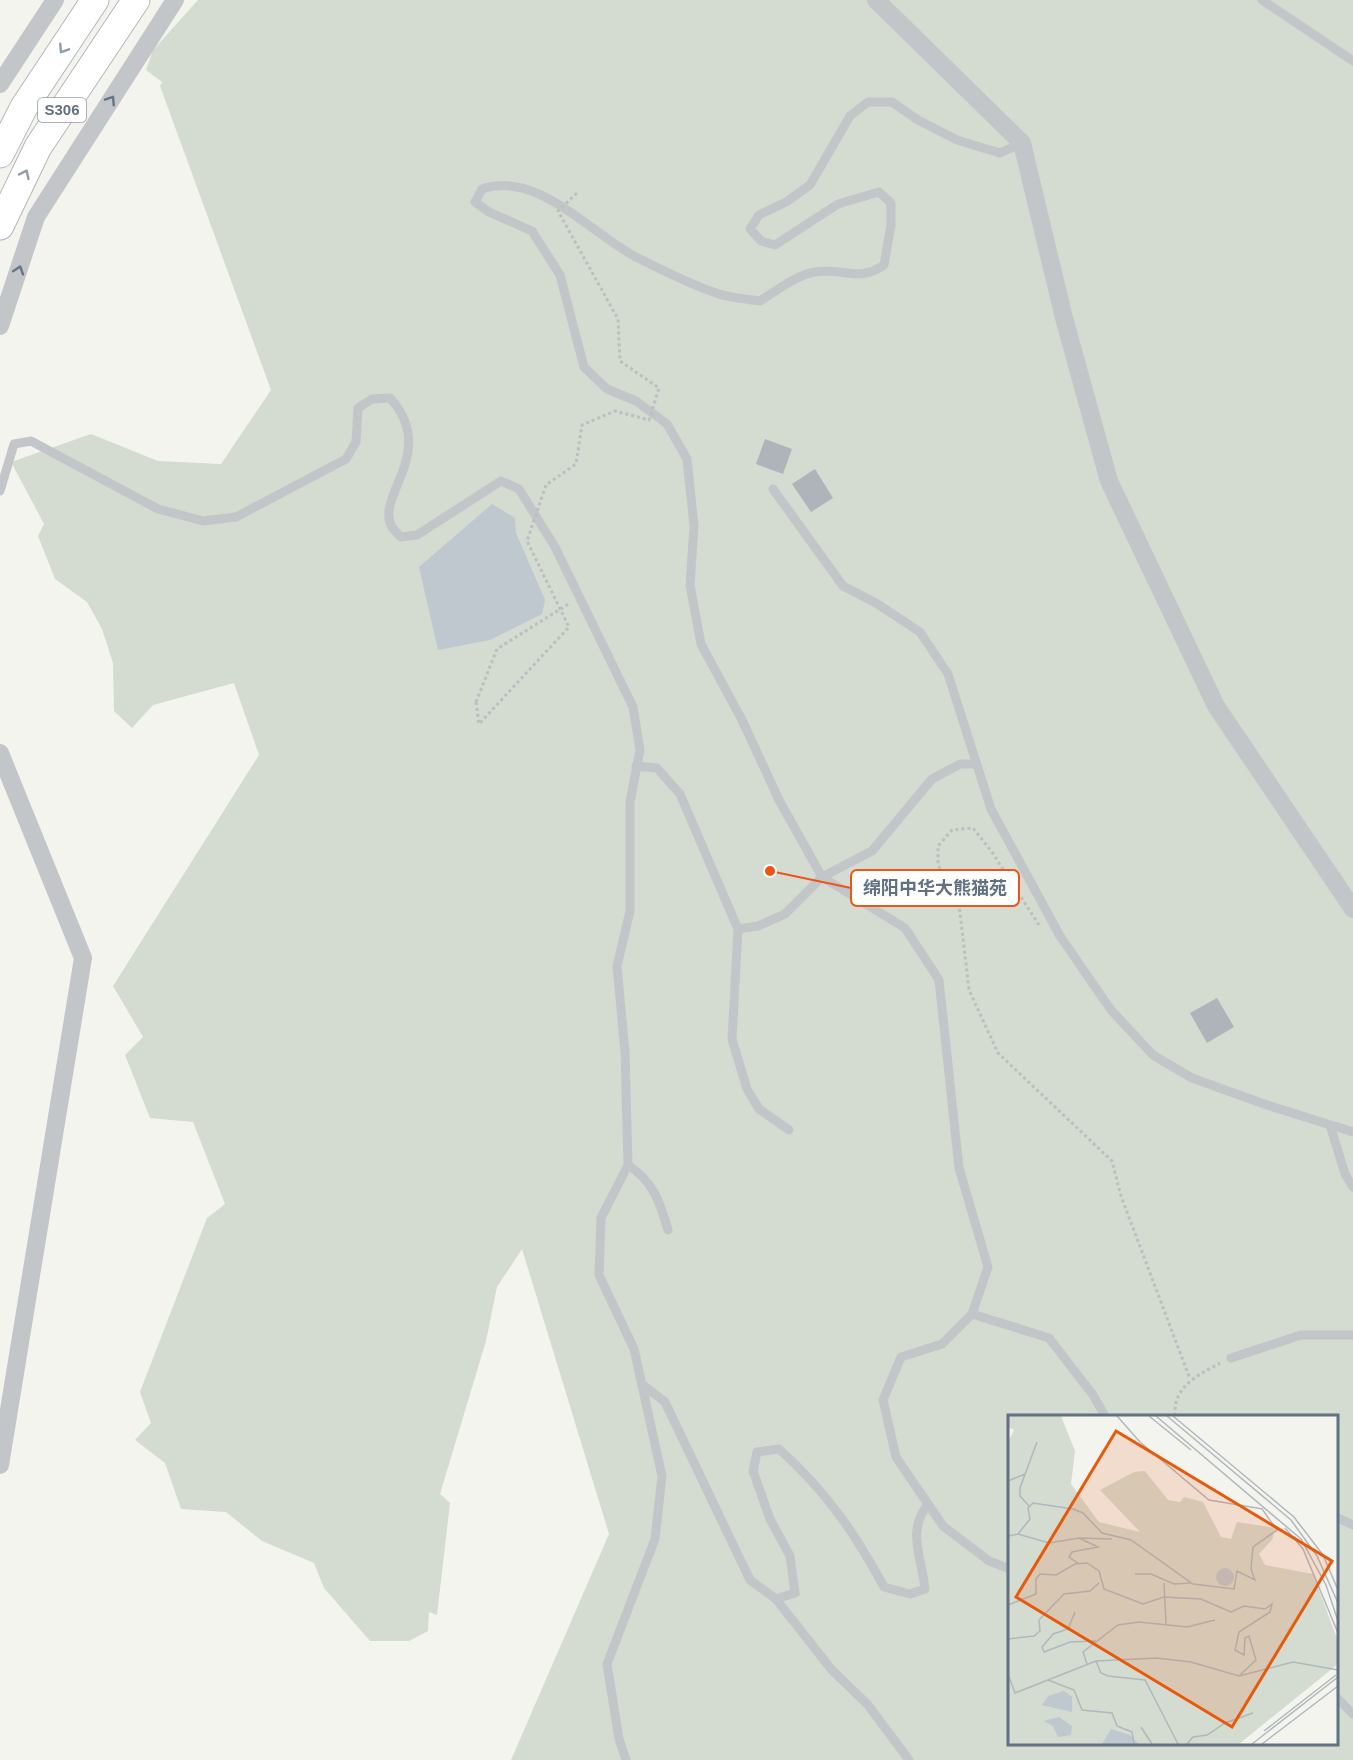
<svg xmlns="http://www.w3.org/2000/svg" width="1353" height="1760" font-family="Helvetica,'Noto Sans SC',sans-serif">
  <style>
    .green { fill: #d4dbd0; fill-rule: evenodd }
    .water { fill: #bec8ce }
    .building { fill: #aeb4ba }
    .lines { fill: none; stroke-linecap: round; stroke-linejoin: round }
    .primary-casing { stroke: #b3b7bb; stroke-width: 29 }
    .path { stroke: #bcbec0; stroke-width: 3; stroke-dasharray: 3 3; stroke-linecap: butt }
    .lane { stroke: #c3c6c9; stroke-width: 9 }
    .street { stroke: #c3c6c9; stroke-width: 18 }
    .primary { stroke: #fff; stroke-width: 27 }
    .path-bridge { stroke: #bcbec0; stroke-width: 3; stroke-dasharray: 3 3; stroke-linecap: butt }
    .oneway { stroke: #909ca8 }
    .oneway2 { stroke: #667586 }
    .labels { text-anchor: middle; stroke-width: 6; stroke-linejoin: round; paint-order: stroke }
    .shield { fill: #fff; stroke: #909ca8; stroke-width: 1.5 }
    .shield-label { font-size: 15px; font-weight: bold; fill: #617182 }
    .inset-road { fill: none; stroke: #b0b8bc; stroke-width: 1.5 }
    .view { fill: #e8590c; fill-opacity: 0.15; stroke: #e8590c; stroke-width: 3 }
    .inset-edge { fill: none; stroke: #617182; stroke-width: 3 }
    .leader { fill: none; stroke: #ec5517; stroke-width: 2 }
    .callout-dot { fill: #ec5517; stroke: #fff; stroke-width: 2 }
    .callout { fill: #fff; stroke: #ec5517; stroke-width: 2 }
    .callout-label { font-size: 18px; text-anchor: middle; font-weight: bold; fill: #617182 }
  </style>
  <rect width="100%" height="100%" fill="#f4f4ef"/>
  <path class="green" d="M198,0H1353V1760H511L609,1534L522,1249L497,1287L486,1341L440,1494L450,1503L437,1615L429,1612L428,1631L409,1641H370L324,1588L314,1563L262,1541L226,1512L181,1509L165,1463L135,1440L151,1423L140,1392L207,1218L225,1204L193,1122L150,1118L125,1055L143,1037L113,986L259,755L234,683L153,705L132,728L114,711L113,663L102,629L87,602L55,579L38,536L44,524L11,462L91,434L158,461L221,464L271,390L160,86L162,82L146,70L153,50ZM1010,1416H1336V1744H1010Z"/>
  <path class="water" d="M492,504L515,518L516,533L545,600L542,614L490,640L438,650L419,567Z"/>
  <g class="building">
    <path d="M765,439L792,449L783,474L756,464Z"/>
    <path d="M815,469L833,498L811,512L792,484Z"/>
    <path d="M1217,998L1234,1027L1207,1043L1190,1013Z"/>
  </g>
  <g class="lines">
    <g class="primary-casing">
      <g id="primary">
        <path d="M0,154L24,107L95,0"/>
        <path d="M0,226L38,147L136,0"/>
      </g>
    </g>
    <g class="path">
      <path d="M476,702L497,649L570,603"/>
      <path d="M1039,925L992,852L973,828L952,830L938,846V865L959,904L969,990L998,1053L1112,1161L1121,1196L1190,1379"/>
      <path d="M1175,1416C1173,1386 1197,1376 1220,1363"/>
    </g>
    <g class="lane">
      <path d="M1262,0L1353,61"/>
      <path d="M773,489L843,586L876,603L920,632L948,674L991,809L1060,936L1111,1010L1153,1055L1192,1078L1267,1105L1353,1132"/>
      <path d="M0,491L14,444L31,441L158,509L203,521L236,517L346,459L356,442L358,408L372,399L390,398C439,452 374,497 392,527C394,530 398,534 401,537L417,535L501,481L519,489L555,547L633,707L640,750L630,802V911L617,966L625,1052L628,1165L601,1218L599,1275L634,1349L662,1476L655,1539L607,1664L619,1739L626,1760"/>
      <path d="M636,766L657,768L680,794L738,929L732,1039L747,1089L759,1109L789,1130"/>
      <path d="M738,929L758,926L785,914L822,877L872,851L932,779L960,764H976"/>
      <path d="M1330,1125L1345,1174L1353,1187"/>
      <path d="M628,1165C653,1181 660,1202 668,1230"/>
      <path d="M972,1314L1049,1338L1093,1395L1105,1416"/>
      <path d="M1231,1358L1301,1335H1353"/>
      <path d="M642,1384L665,1402L750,1580L776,1599L795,1593L790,1556L770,1519L753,1471L757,1452L779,1449C825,1490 855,1533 884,1587L910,1594L925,1589C922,1557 906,1532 928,1504"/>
      <path d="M1336,1517L1353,1525"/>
      <path d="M1010,1569L989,1561L943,1526L896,1457L883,1400L901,1357L942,1344L972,1314L988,1267L959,1168L939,980L905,928L822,877L779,800L742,720L701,644L690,585L694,526L687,459L667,424L636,401L607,389L584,367L560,275L532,231L489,212L475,202L482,189C537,170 590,233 636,257C662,270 691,285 719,294C732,298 747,299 760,301C776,291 796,275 815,272C841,267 859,283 884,265L891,225V203L879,192L838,204L775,245L761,241L750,229L759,215L786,202L810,185L850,116L868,102H892L918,120L957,140L1000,153L1022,143"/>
      <path d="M776,1599L831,1669L868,1705L909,1760"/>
      <path d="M1336,1697L1353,1714"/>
    </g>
    <g class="street">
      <path d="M876,0L1022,143L1064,318L1109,481L1216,706L1353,909"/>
      <path d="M0,84L55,0"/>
      <path d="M0,326L36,217L175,0"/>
      <path d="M0,753L83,958L0,1465"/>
    </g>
    <use href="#primary" class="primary"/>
    <path class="path-bridge" d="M476,702L479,724L569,627L527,541L546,485L576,464L582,425L615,411L649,420L659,388L620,361L618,319L558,211L578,192"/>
  </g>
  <defs><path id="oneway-chevron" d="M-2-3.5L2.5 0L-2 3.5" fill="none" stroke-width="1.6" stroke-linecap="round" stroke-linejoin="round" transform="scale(1.5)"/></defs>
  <g class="oneway">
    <use href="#oneway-chevron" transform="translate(63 49) rotate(123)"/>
    <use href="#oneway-chevron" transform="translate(25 174) rotate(-65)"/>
  </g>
  <g class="oneway2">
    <use href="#oneway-chevron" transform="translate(111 100) rotate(-57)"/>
    <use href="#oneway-chevron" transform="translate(19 270) rotate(-72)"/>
  </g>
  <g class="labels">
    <rect class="shield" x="38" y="98" width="48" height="24" rx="4.5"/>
    <g class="shield-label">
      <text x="62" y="115">S306</text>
    </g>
  </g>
  <g transform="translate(1008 1415)">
    <rect width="330" height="330" fill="#f4f4ef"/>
    <path d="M0,1H53L67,36L63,69L91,107L132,117L92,75L126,57L137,56L160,85L172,87L176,82L195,87L213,122L223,124L229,107L267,113L264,125L251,139L257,150L305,159L330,226V249L231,329H0V27L6,15L0,12Z" fill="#d4dbd0"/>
    <path d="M208 162a9 9 0 1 1 18 0a9 9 0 1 1-18 0ZM56,276L64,282V297L34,290L40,281ZM51,302L64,311L63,320L50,322L45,311L36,306ZM103,314L122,320L131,329H94Z" fill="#bec8ce"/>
    <path class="inset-road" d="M109,1L132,27L201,85L255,94M141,1L183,35M148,1L293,124L318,170L330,206M159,1L283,105L309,141L330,188M165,1L286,102L315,140L330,175M0,66L17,59M21,91L12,81V73L29,27M277,113L295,134L330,218M10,119L41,128L71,123M0,121L10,119L22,104L20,93L25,88L65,94L75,98L94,118L123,125L185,169L226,174L229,156L247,165L243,154L245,132L269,115L254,94M71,149L61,142L64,137L90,132L71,123L104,124M127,159H143L166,169L183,168M156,168L158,209M0,190L28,179V164L32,159L48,160L67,149L79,148L91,156L96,174L135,189L156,182L193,184L223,197L236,191L257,194L264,189L262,197L231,217L227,235L236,240L237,223L241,221L248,245L231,261M46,218L34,232L36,237L62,227L88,226M45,219L60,214L67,197M0,224L26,221L32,216L31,205L56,179L82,176L91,168M88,246L93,258L100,261L137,265L170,329M79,249L75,237L110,210L131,207L179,212L207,205M0,259L7,278L88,246L148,243L183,247L231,261L285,247L330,255M40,265L66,275L74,295L104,298L109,311L124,317L126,329M133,312L144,329M256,316L328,260M179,329L185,322L199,320L217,308L245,298M244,329L330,262M254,329L330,271"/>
    <path class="view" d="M108,16L324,146L224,312L8,182Z"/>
    <rect width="330" height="330" class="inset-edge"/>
  </g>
  <path class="leader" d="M770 871L851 888"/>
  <circle class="callout-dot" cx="770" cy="871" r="6"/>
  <rect class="callout" x="851" y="870" width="168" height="36" rx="6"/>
  <g class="callout-label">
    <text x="935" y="894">绵阳中华大熊猫苑</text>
  </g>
</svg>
